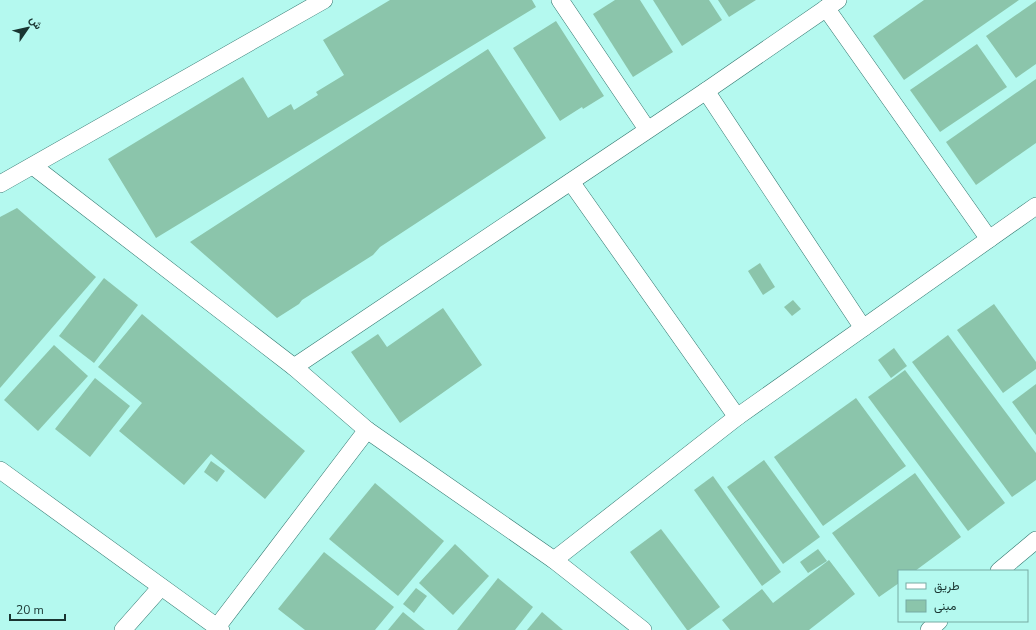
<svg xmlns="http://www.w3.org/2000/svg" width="1036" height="630" font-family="'Nunito Sans',Vazirmatn,sans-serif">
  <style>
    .building { fill: #8bc5ab }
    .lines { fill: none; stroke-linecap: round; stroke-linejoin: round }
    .minor-casing { stroke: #32776f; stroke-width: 18 }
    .minor { stroke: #fff; stroke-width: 17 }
  </style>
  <rect width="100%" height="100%" fill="#b4f9ef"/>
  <g class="building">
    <path d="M390,0H532L536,7L156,238L108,159L243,77L268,118L291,104L294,110L318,95L316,92L344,75L323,40Z"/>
    <path d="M615,0H640L673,52L633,77L593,14Z"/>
    <path d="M653,0H709L722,20L682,46Z"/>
    <path d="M718,0H756L729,17Z"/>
    <path d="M924,0H1019L904,80L873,36Z"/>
    <path d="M1036,1V64L1016,78L986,36Z"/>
    <path d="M556,21L604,96L583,109L582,107L560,121L513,48Z"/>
    <path d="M977,44L1007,87L940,132L910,90Z"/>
    <path d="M488,49L546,138L380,247L373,255L302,300L299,304L277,318L190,242Z"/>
    <path d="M1036,79V143L976,185L946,142Z"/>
    <path d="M17,208L96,277L0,388V217Z"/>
    <path d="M760,263L775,287L763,295L748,271Z"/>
    <path d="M104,278L138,305L94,363L59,336Z"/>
    <path d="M793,300L801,309L792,316L784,307Z"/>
    <path d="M994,304L1036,362V369L1003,393L957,330Z"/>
    <path d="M443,308L482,365L400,423L351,352L378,334L387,347Z"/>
    <path d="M142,314L305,451L265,499L211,454L184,485L119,431L142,403L98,367Z"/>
    <path d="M948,335L1036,453V480L1012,497L912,362Z"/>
    <path d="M54,345L88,376L38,431L4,400Z"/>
    <path d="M894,348L907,366L891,378L878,360Z"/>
    <path d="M905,370L1005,503L968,531L868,397Z"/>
    <path d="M95,378L130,406L90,457L55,429Z"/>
    <path d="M1036,384V435L1012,402Z"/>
    <path d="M856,398L906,466L823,526L774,457Z"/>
    <path d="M764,460L820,537L783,564L727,487Z"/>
    <path d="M211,461L225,471L217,482L204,472Z"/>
    <path d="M915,473L961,537L915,571H899V583L879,597L832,533Z"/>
    <path d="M713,476L781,572L762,586L694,490Z"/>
    <path d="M375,483L444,541L398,596L329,539Z"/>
    <path d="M661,529L720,607L689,630H687L630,552Z"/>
    <path d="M455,544L489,576L453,615L419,583Z"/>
    <path d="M818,549L827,561L808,573L800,562Z"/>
    <path d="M324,552L394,607L375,630H305L278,609Z"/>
    <path d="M829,560L855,594L809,630H730L722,620L762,589L773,603Z"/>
    <path d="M498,578L533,607L515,630H457Z"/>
    <path d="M416,588L427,596L414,613L403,604Z"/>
    <path d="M403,612L425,630H388Z"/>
    <path d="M542,612L563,630H527Z"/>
  </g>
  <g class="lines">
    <g class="minor-casing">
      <g id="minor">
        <path d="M560,0L647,129"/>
        <path d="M826,8L989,239"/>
        <path d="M706,91L863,328"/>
        <path d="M33,166L294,367L367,430L554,560L643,630"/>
        <path d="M571,182L737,417"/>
        <path d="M0,184L324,0"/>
        <path d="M294,367L706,91L838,0"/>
        <path d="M0,470L221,630"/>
        <path d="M554,560L737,417L1036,206"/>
        <path d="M999,571L1036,540"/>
        <path d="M217,627L367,430"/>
        <path d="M123,630L161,587"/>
        <path d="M929,630L939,621"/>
      </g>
    </g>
    <use href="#minor" class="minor"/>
  </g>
  <rect x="898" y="570" width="130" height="52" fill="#b4f9ef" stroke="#76aba3"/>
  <rect x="906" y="583" width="20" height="6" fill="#ffffff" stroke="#76aba3"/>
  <text x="934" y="590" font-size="12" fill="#193531">طريق</text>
  <rect x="906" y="600" width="20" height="12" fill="#8bc5ab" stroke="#76aba3"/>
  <text x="934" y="610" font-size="12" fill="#193531">مبنى</text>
  <g transform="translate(28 28) rotate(56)" stroke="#b4f9ef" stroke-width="3" paint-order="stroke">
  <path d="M0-3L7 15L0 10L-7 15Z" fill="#193531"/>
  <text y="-6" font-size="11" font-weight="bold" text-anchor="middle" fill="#193531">ش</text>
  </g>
  <path d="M10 614v6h55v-6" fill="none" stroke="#193531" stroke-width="2"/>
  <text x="16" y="614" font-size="12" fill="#193531" stroke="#b4f9ef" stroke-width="3" paint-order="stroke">20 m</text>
</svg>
